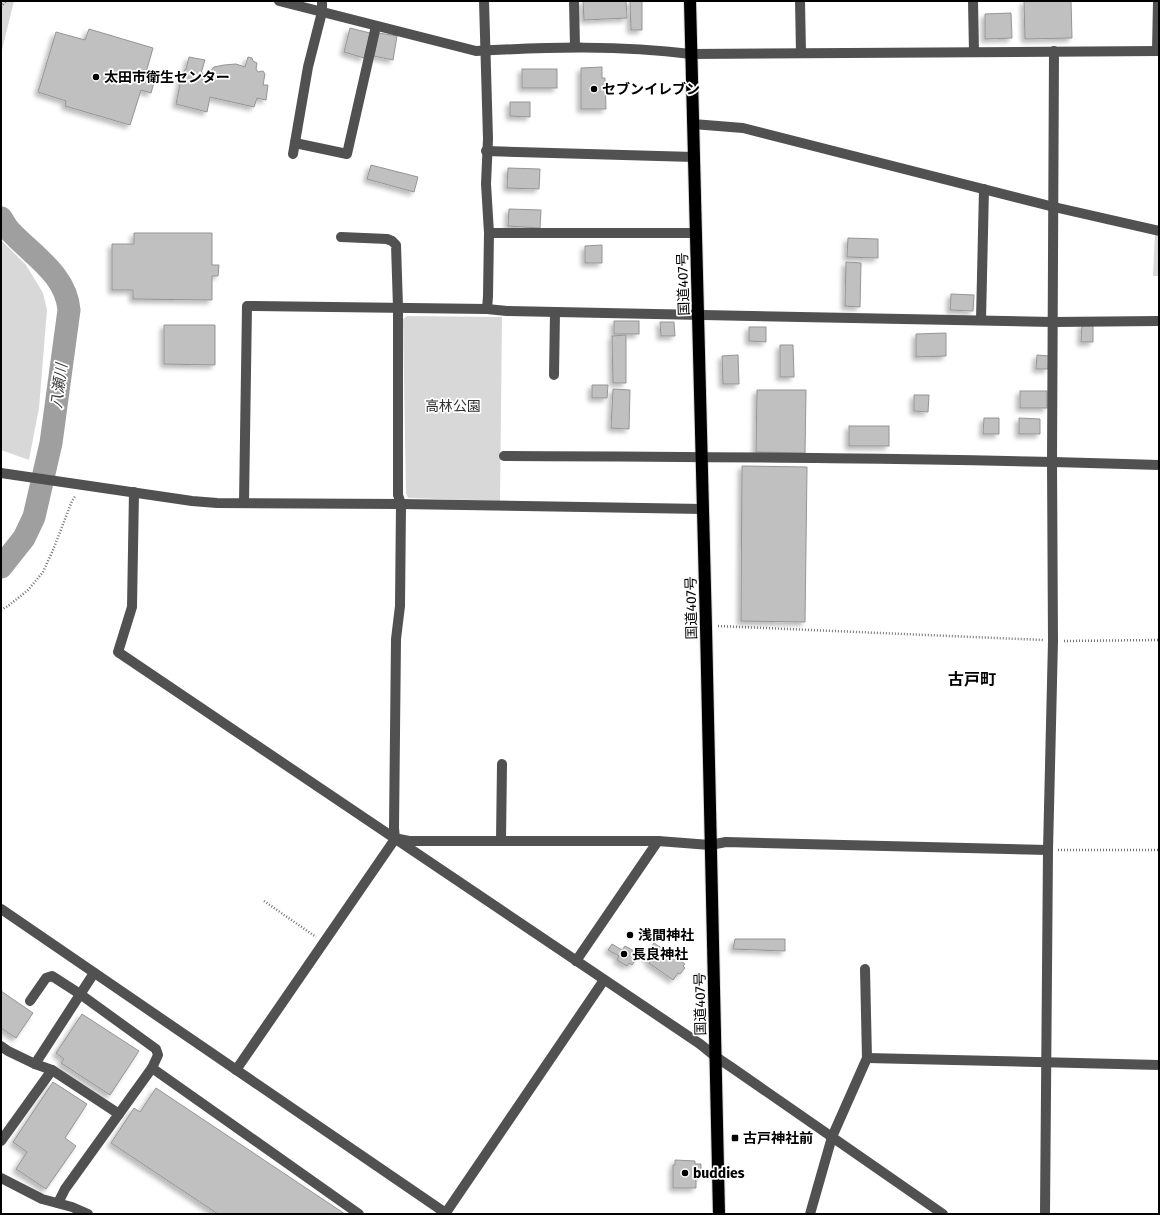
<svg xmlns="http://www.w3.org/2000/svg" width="1160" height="1215" font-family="'Fira Sans','Noto Sans JP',sans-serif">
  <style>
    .green { fill: #d8d8d8 }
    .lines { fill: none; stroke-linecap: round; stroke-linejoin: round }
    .river { stroke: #9f9f9f; stroke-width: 23 }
    .building { fill: #c0c0c0; stroke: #959595; filter: url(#shadow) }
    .highway-casing { stroke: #dbdbdb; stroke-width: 14 }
    .path { stroke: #737373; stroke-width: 2.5; stroke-dasharray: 1 2; stroke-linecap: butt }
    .minor { stroke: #515151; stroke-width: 10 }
    .highway { stroke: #000; stroke-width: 12 }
    .poi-dot { fill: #000; stroke: #fff; stroke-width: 1.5 }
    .labels { text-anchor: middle; stroke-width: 3.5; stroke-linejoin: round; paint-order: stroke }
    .poi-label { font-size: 14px; font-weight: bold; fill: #000; stroke: #fff; text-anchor: start }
    .street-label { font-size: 14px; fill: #000; stroke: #fff }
    .park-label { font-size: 14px; fill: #2f2f2f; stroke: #fff }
    .water-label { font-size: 15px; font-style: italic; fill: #404040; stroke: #fff }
    .quarter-label { font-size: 16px; font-weight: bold; fill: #000; stroke: #fff }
  </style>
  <defs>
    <filter id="shadow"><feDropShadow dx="-3.5" dy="3.5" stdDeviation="2" flood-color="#0004"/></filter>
  </defs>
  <rect width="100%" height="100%" fill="#fff"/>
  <g class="green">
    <path d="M1,1H14L1,54Z"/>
    <path d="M1155,233L1159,234V276H1153Z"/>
    <path d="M1,240L26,265L43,293L47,310L39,408L29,460L1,450Z"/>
    <path d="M407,316L502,317L500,501L408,498L406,493L403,319Z"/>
  </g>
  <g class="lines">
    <path class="river" d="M1,218C4,222 6,227 10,231C32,255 66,274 69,310L51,443L34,517L24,538L1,567"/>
  </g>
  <g class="building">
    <path d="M583,1H626L627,18L584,20Z"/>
    <path d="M630,1H642V30H631Z"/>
    <path d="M1024,1H1071L1072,38L1025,39Z"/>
    <path d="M1011,13L1012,38L985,39V14Z"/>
    <path d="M350,28L370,33L364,58L344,52Z"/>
    <path d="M89,29L153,48L145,76L155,79L151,93L141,90L130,125L65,106L66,101L38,92L56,32L85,40Z"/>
    <path d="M379,33L397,36L393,60L374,56Z"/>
    <path d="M189,57L205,60L201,73H203L202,77H205L214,67L224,65L236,64L245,67L248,57L252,58L253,61L257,63L256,69L258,72L263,71L265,74L263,85H268L266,100L257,98L254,107L210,97L207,112L176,104L182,74L186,69Z"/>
    <path d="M602,67V78H605L606,109H581V68Z"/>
    <rect x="522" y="69" width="35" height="19"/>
    <path d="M510,102H530V117L510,116Z"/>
    <path d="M371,165L418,177L414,192L367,179Z"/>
    <path d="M508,168L540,169L539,189L507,188Z"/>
    <path d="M509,209L541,210L540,228L508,226Z"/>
    <path d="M134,233H212V265H219L218,276H212V300L133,299V290H112V244H134Z"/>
    <path d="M848,238L878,239V258L847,257Z"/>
    <path d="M602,245V263H585V246Z"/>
    <path d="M846,262L861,263L860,307L845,306Z"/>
    <path d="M951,294L974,295L973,311L950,310Z"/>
    <rect x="614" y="321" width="25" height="13"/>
    <path d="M660,322H674L675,336H661Z"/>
    <path d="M1082,324L1093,325V342H1081Z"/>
    <path d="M164,325H215V365L164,364Z"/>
    <path d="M749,327H766V342L749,341Z"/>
    <path d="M946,333V356L916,357V334Z"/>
    <path d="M626,335V383H613L612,336Z"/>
    <path d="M780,345H793L794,377H780Z"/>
    <path d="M738,355L739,384H723L722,356Z"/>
    <path d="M1037,355L1049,356L1048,369H1036Z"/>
    <path d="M592,385H608L607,398H592Z"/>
    <path d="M613,389L630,390L629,429L611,428Z"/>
    <path d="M757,390H806L805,453L756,452Z"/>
    <rect x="1020" y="391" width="27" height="17"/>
    <path d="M914,395H929L928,412L914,411Z"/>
    <path d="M984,418H999V434H983Z"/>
    <path d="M1019,418L1040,419V434H1019Z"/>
    <rect x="849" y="426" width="40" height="20"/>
    <path d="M742,466L807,467L805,622L741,621Z"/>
    <path d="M735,939H785V951L733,949Z"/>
    <path d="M654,943L685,964L683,966L685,968L680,974L678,973L673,980L649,963L650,961L645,957Z"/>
    <path d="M612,944L622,950L625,946L636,952L633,955L637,958L632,965L629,963L627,966L617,960L619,956L608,950Z"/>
    <path d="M1,991L33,1013L16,1038L1,1028Z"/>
    <path d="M82,1014L139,1051L110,1095L61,1063L64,1059L56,1053Z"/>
    <path d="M53,1082L87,1104L65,1138L76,1146L46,1189L16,1169L27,1152L13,1142Z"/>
    <path d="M156,1088L345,1214H218L111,1143L134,1108L140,1112Z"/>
    <path d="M675,1160L695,1161V1164H701V1177H696V1188H673V1165H675Z"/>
  </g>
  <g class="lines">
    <g class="highway-casing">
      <path id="highway" d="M690,1L706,627L719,1214"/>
    </g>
    <g class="path">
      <path d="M1,7L6,1"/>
      <path d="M1,610L8,606L28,590L43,572L53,550L72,501L76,495"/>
      <path d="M718,626L1043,640"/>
      <path d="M1064,641L1159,640"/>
      <path d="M1058,850H1159"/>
      <path d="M264,901L316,937"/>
    </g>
    <g class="minor">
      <path d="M279,1L476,51C548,47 620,45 691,54L1159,51"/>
      <path d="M484,1L488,139L486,184L489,233L488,296L487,309"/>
      <path d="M574,1L575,47"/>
      <path d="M800,1L801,53"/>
      <path d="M973,1L974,52"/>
      <path d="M1157,51L1158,1"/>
      <path d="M693,124L743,128L1054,207L1159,231"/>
      <path d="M295,143L347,154L376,26"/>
      <path d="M486,151L694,157"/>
      <path d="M293,154L308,67L322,12V1"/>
      <path d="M489,233H696"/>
      <path d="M981,320L984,189"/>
      <path d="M554,375L555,312"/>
      <path d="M504,456C722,457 941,458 1159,465"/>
      <path d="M1,473L192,501L217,503L401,504L703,509"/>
      <path d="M134,492L132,607L118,652L700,1044L716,1057L731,1067L943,1214"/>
      <path d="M244,503L247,306L487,309L507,311L1053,322L1159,321"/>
      <path d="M399,839L409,841H658L710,845L726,842L1048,850"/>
      <path d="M501,841L502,764"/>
      <path d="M1,909L447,1214"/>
      <path d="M576,961L658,841"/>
      <path d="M30,1001L46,978L52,976L80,994L156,1049L158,1055L152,1068L65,1189L58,1203"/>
      <path d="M1,1046L8,1051L35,1064L52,1070L119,1114"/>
      <path d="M867,1058L1159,1065"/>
      <path d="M35,1064L94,973"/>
      <path d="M152,1068L359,1214"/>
      <path d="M236,1070L395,839L394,828L396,639L400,606L401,504L398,495V307L396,245L392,241L387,239L341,237"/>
      <path d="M1,1141L52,1070"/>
      <path d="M1,1178L42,1199L72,1207L88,1214"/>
      <path d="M445,1214L604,980"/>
      <path d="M810,1214L832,1137L867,1058L865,969"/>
      <path d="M1045,1214L1048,850L1053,641L1052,462L1054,51"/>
    </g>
    <use href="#highway" class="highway"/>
  </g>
  <g class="poi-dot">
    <circle cx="96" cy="77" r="4"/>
    <circle cx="594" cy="89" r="4"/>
    <circle cx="630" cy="935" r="4"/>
    <circle cx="624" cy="954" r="4"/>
    <rect x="731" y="1134" width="8" height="8" rx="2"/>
    <circle cx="685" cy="1173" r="4"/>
  </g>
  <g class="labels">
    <g class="poi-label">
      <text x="104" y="82">太田市衛生センター</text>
      <text x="602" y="94">セブンイレブン</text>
      <text x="638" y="940">浅間神社</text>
      <text x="632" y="959">長良神社</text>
      <text x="743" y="1143">古戸神社前</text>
      <text x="693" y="1178">buddies</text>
    </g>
    <g class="street-label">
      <text transform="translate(683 284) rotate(-92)" y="5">国道407号</text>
      <text transform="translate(691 608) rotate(-91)" y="5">国道407号</text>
      <text transform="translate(700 1004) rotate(-91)" y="5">国道407号</text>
    </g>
    <g class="park-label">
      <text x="453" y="411">高林公園</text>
    </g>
    <g class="water-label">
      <text transform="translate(59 386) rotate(-83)" y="5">八瀬川</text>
    </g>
    <g class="quarter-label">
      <text x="972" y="685">古戸町</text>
    </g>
  </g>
  <rect width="1160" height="1215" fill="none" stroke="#000000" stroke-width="4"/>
</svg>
